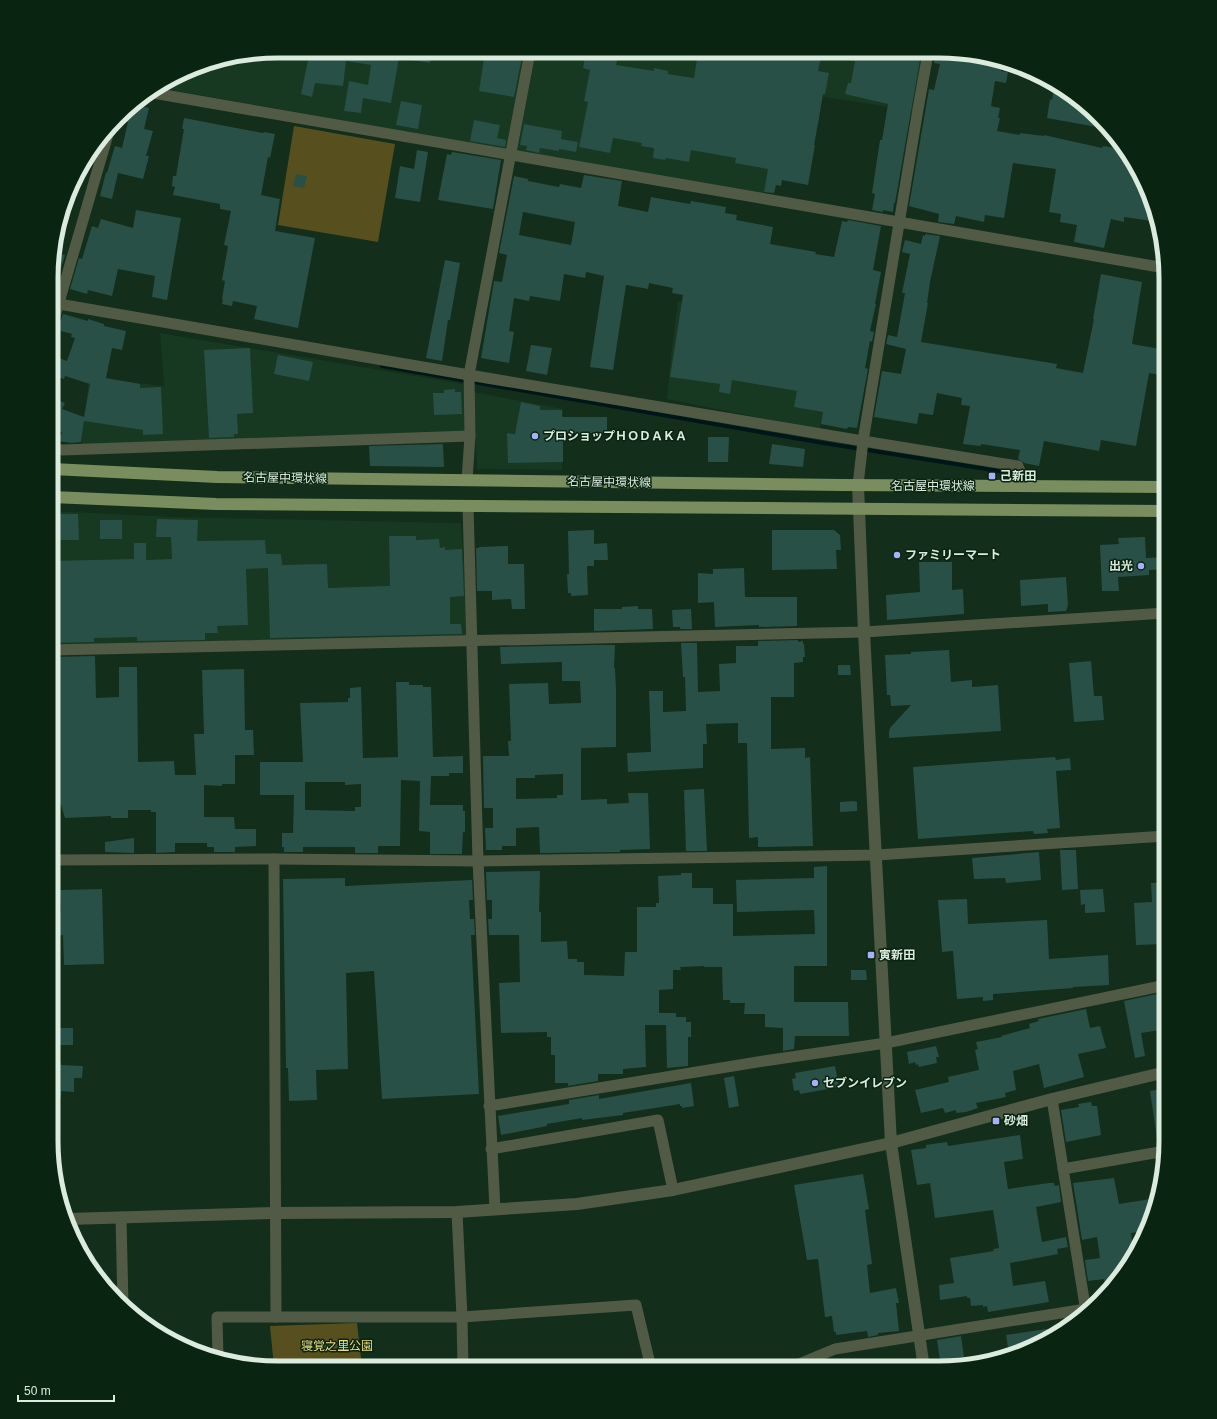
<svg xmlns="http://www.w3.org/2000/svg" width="1217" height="1419" font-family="Helvetica,'Noto Sans JP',sans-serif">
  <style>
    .built { fill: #173821 }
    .green { fill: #57501e }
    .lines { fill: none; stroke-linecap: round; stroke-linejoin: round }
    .stream { stroke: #001719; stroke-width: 4 }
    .building { fill: #295047; fill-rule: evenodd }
    .minor { stroke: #515a44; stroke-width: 11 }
    .tertiary { stroke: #515a44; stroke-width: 12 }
    .primary { stroke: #7a8d5e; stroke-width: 12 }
    .poi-dot { fill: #a6b1fc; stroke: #092411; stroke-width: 1.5 }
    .labels { text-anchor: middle; stroke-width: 3; stroke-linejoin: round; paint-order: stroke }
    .poi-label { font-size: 12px; font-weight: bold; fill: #dbebde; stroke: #092411; text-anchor: start }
    .street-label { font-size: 12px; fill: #dbebde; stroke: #092411 }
    .park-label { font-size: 12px; fill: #e9dc82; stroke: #092411 }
    .rim { fill: none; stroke: #dbebde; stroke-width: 5 }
  </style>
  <rect width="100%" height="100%" fill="#132e1b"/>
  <g class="built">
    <path d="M278,51L526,52L507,150L167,89L168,84L205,63Z"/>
    <path d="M535,52L923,53L913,111L782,90L764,193L517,151Z"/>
    <path d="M678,301L836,327L820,430L667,399L671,356Z"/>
    <path d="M160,333L463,384L466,433L81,446L89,378L164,386Z"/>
    <path d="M474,392L563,409L562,470L477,469Z"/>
    <path d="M52,511L173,517L461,523L469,636L52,649Z"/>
  </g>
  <g class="green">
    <path d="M294,126L395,144L378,242L278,225Z"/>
    <path d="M357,1323L362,1367H274L270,1326Z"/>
  </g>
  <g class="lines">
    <path class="stream" d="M382,366L823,443L1005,472"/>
  </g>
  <g class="building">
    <path d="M310,51H432L430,63L399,58L391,103L363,98L361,113L344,111L349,81L368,85L371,65L346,61L343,86L315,83L312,97L301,94Z"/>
    <path d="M485,52H523L514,97L479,91Z"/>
    <path d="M586,52H619L616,65L654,71V68L668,71V74L694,78L698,52L822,53L818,71L829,73L825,94H823L819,118L814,145H815L808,185L782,180L781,186L776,185L774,193L764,192L768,169L735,163L736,158L691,150L689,162L666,158L665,160L653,158L654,148L641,146L642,143L613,138L610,153L579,147L588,102L584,101L590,70L583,68Z"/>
    <path d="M836,53H911L921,54L895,203H894L893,212L883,210V212L872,210L875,194L872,193L880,140H882L888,104L845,94L848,83H851L855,61L836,58Z"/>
    <path d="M936,53H969L1003,61L1001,71L1008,72L1006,83L995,81L991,106L1000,108L998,118H1000L997,131L1020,135V133L1044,136V135L1102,148L1103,146L1124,149L1136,165L1158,219L1153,218L1152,221L1124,217V222L1111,219L1104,248L1074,242L1077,225L1060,222L1061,214L1049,212L1056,169L1013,163L1004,218L985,215L984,222L956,216L954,224L938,222L939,214L909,206L929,89L934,90L940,64L934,63Z"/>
    <path d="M1056,85L1065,89L1100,118L1108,129L1047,118L1050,99L1052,100L1054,87H1055Z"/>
    <path d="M401,101L422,105L418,129L396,125Z"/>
    <path d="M133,104L149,108L144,129L153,131L146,156H149L143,179L118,173L112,199L100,196L106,172L107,173L115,146L122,148L128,122L118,120L129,107Z"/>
    <path d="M184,118L263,133L264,132L275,134L270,158L268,157L261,195L280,199L275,231L315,238L298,328L254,319L257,306L233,301L232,306L222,304L223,300L222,299L225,281L222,280L228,246L224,245L231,211L220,209V204L173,195L175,187L172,186L173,176H176L184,129H182Z"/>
    <path d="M474,120L500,125L497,138L506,140L505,147L470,141Z"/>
    <path d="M524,124L562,131L561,139L578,142L576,152L559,149V151L540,148L539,153L526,150L527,146L520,145Z"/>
    <path d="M417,150L428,152L420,202L395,198L400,166L414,169Z"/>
    <path d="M452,152L501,160L493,209L438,200L447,154L451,155Z"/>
    <path d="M296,174L307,176L304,188L293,186Z"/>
    <path d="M584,175L622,181L618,206L648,212L651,197L690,204L691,201L726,207L725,213L737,215L736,220L773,227L770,244L816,252L815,254L834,257L842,221L847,222L848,220L881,226L873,270L881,272L875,304H876L870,331L874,332L872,342L870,341L865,368L868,369L857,428L848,427L847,429L821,424L823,412L794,407L797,391L732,380L730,394L719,392L720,384L670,377L683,295L672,293L673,288L649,283L648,289L626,285L613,370L590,367L604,276L586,272L585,278L564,274L560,301L530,296L529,301L514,298L509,331L514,332L509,363L481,358L494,281L502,282L507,255L499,253L514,176L528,179V181L559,187L560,184L581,188ZM523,212L575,222L571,245L519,235Z"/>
    <path d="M136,210L181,218L167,300L152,297L155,276L118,269L112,296L88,290L87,294L70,289L79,258L82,259L92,226L98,228L101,219L133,228Z"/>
    <path d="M925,234L940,236L930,282L927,303H928L921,342L1057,364L1056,368L1083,373L1094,319H1093L1101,274L1142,282L1132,344L1166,350V376L1149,373L1136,446L1101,440L1099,451L1044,441L1039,466L1024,463L1018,459L1020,450L981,444V446L963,444L970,406L961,405L962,398L937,393L933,415L919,413L917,424L874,417L882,371L901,374L906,349L886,344L888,335L897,337L905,293H902L910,254L902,252L905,240L921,244L923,235L925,236Z"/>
    <path d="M53,252L65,255L53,296Z"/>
    <path d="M445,260L460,263L450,320H448L442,361L426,358Z"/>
    <path d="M63,314L88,321V319L104,324V326L126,331L122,350L112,348L106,378L140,384V388L161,387L163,434L143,435V430L84,421L81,442L72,443L58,441L62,432L55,430L53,432V398L65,403L62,409L84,417L90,384L65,376L64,379L53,375V356L67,361L75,338L71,337L72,334L57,330Z"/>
    <path d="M531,345L552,348L547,375L526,371Z"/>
    <path d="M250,348L253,413L237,414L238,434H234V437L209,438L204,350Z"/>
    <path d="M278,355L313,362L309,381L274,374Z"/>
    <path d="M455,389V392H461L462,414L434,415L433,393H444V390Z"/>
    <path d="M521,402L540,406V410H562V417H607V433H563V462L508,463L507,433L515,434Z"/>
    <path d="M708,437H729L728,462H708Z"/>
    <path d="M443,444L444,467L370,466L369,446Z"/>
    <path d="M772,444L805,449L803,467L769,464Z"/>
    <path d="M52,514H78L79,540H52Z"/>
    <path d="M157,519L198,520L197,541L265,540L266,554H281L282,565L327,564L328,588L390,586L389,536H416V540L439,539L440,548L445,547V550L462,549L464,596L450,597V624H461L462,634L270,638L268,568L246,569L248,625L217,626L218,633H205V640L137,641V637L94,638V642L52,643V561L134,559V543H146V560L172,559L171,537H156Z"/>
    <rect x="100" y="520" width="22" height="19"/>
    <path d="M594,530V544L607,543L608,560H594V566H587L588,595L571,596V593H568L567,574H569L568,531Z"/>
    <path d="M772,530H834L840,535L841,550H836L837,569L772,570Z"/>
    <path d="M1145,537L1146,558L1166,557V569L1149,570V575L1118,577L1119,591H1102L1100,545L1119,544L1118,538Z"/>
    <path d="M508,546V564H524L525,609H512L511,599L492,600V591H477L476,548H479V547Z"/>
    <path d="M919,562H952V590L963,589L964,614L887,620L886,595L920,592Z"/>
    <path d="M744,568L745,597H797V626L759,627V625L715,627L714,602L698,603V573L713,574V569Z"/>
    <path d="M1066,577L1068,605L1066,611L1048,612V604L1021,606L1020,580Z"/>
    <path d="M638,606V609H652L653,629L594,631V609H622V607Z"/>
    <path d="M691,609L692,629H680V627H673L672,610Z"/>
    <path d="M798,640V642L803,641V644H804L805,657H803V662L794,663V697H771V749L805,748V758L810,757L813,846L758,847V837L749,838L747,743H738V723L706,724L707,744H703V768L628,772L627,753L651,752L649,691H663V712L686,711L685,677H683L681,643H697L698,692L720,691L719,664L736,663V646H758V641Z"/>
    <path d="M595,645H615L614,668H615L616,690V747L581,748V800L607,799V804L629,803L628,793H648L650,849L620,850V852L540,853L539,827L516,828V846H502V850H486L485,828H493V808H484L483,756H509L508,741H511L509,684L548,683L549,704L581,703L580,681H562V662L501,664L500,647ZM563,774V795H557V798L516,799V778H535V775Z"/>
    <path d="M949,650L951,682L972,680V687L998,685L1001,731L889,738V732L890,728L911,705L891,706L890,695H887L885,655L911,654V652Z"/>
    <path d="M95,656L96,698L119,697V667H137L138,762L174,761L175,775H196L194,734H204L202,670L244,669L245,730H253L254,755H235V784H222V786L204,785V817H234L235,829H256V846L235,847V852H214V847H207V843H175V852L156,853V812H151V810H128V818H111V816L65,818L54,782L52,769V657Z"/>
    <path d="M1091,661L1094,696H1102L1104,720L1074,722L1069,663Z"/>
    <path d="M838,665H850L851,675H838Z"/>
    <path d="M396,682H409V685H423V687H431L433,757L463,756V773H449V776H431L430,805H463V811H465V832H463L462,854H430V832L419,831L420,781L401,780L400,846H378V853H355V847H303V852H284V847H282V833H293L294,795H260V762H303L300,703L348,702V698H350V688L361,687L363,758L398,757ZM305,782H345V785L361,784V807H355V811L305,810Z"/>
    <path d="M1055,757L1056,760L1070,758L1071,770L1056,771L1060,828L1047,829L1048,833L1034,834L1033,831L918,839L913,767Z"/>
    <path d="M704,789L707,851H686L684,790Z"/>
    <path d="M853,801L857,802V811L840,812V802Z"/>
    <path d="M134,838V853L105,852V842Z"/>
    <path d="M1060,850H1076L1078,889L1062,890Z"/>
    <path d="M1039,852L1041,880L1006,883L1005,878L974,879L972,858Z"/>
    <path d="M827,866V966H794V1002H848L849,1036H795L794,1049L783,1051V1028L765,1027V1014H744L745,1003H730V1000H723L722,967H704V966L680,967L681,970H673V989L659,990V1013H676V1017H686V1022H691V1037H688V1066L667,1068L666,1025H645L646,1067L623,1069V1074H598V1081L568,1086V1083H555V1055H551V1037H547V1032L501,1033L499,983L520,982L519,935H489L488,919H492V900H487L486,872L540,871L539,912H541V942L567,941L568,959H577V962H584V975L624,976L625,952H637V907H656V903H659L658,876L681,875V873H692V888H713V904H733V936L815,934L814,910L737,912L736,880L814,878V867Z"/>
    <path d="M345,878V886L472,880L473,900H469L470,919H474L475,935H471L479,1094L382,1099L374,971L346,973L348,1069L316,1070L317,1100L289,1101L288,1068H286L283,879Z"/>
    <path d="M1151,883H1164L1165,900H1162L1164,944L1136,945L1134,903L1152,902Z"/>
    <path d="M102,889L104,964L64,965L63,935L52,936V912H61L60,890Z"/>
    <path d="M1103,889L1105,912L1085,913V904L1081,905L1080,890Z"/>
    <path d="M967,899L968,924L1047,920L1049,959L1108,955L1109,985L1073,987V988L993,994V1000L983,1001V997L957,999L953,951L942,952L938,900Z"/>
    <path d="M851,970H866L867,980H851Z"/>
    <path d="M1166,992V1029L1141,1033L1145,1056L1135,1058L1124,1001Z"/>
    <path d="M1086,1009L1090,1028L1100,1026L1106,1048L1078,1054L1084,1077L1044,1088L1039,1064L1013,1071L1016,1090L1005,1093L1006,1097L976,1103L978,1108L966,1112L956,1113V1110L945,1113L943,1108L921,1113L915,1090L949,1082L948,1077L979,1070L975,1050L978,1049L976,1042L1002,1037L1001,1036L1030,1028L1029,1024L1039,1021L1038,1019Z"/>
    <path d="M55,1028H73V1045H60V1042H55Z"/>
    <path d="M936,1046L939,1057H936L937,1063L919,1067L918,1064L916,1065L915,1062L909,1064L907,1052Z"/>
    <path d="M52,1063H61V1065L83,1066L82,1078H74V1092L61,1091V1097H51Z"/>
    <path d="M835,1066L839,1087L800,1094L799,1090L794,1091L792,1079L796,1078L795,1073Z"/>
    <path d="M734,1076L739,1106L729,1108L724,1078Z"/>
    <path d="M691,1083L694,1106L682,1108V1106H680V1104L623,1113V1115L582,1120V1118L547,1124V1126L501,1135L498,1116L569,1104V1100L599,1095V1099Z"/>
    <path d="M1166,1088V1109H1163L1166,1124V1144L1158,1145L1150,1091Z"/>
    <path d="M1091,1102L1092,1106H1097L1101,1135L1066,1142L1061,1110L1079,1107L1078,1104Z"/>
    <path d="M1020,1135L1023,1159L1004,1162L1008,1189L1049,1183H1054L1055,1186L1059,1185L1061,1202L1036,1207L1042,1242L1066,1237L1068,1247L1057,1249L1058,1254L1010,1263L1013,1286L1045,1281L1049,1302L988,1312L987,1306L983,1307V1305L971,1306L970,1298H967V1296L940,1300L939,1285L954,1283L950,1258L994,1251L993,1249L999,1248L993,1210L935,1218L930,1183L917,1185L911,1150L926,1148V1145L947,1142L948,1146Z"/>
    <path d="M863,1174L869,1209L865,1210L872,1264L867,1265L870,1293L896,1288L899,1303H896L899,1331L878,1333V1335L868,1337L867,1331L836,1335V1332H834L832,1316L825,1317L818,1259L807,1260L794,1185Z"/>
    <path d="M1114,1178L1119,1204L1157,1198L1154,1214L1146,1231L1131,1233L1134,1254L1128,1267L1106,1294L1104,1279L1088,1281L1085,1260L1100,1258L1097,1237L1082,1240L1073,1183Z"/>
    <path d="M1067,1326L1053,1337L1019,1353L1009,1354L1006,1335Z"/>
    <path d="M961,1336L964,1357L940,1360L937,1340Z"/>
  </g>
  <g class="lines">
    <g class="minor">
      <path d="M153,93L1165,268"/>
      <path d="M53,303L469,375L863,441L1018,466L1026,486"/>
      <path d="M53,323L109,131"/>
      <path d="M53,448L62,450L470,436"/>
      <path d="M467,480L470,436L469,375L530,52"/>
      <path d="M858,485L863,441L917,115L928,53"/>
      <path d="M468,506L478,861L495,1209"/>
      <path d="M52,650L864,632L1166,613"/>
      <path d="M274,859L276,1317"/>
      <path d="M52,860L274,859L478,861L877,855L1166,836"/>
      <path d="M51,1012L52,988L51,976"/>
      <path d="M1052,1099L1086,1312"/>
      <path d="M489,1106L764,1061L886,1043L1166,985"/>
      <path d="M491,1149L658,1120L673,1190"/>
      <path d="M1063,1169L1165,1151"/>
      <path d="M457,1212L462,1317L463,1368"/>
      <path d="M121,1217L123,1306"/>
      <path d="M218,1358L217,1317H462L636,1305L651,1368"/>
      <path d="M789,1368L835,1349L1092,1308"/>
    </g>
    <g class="tertiary">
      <path d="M858,485L864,632L891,1143L924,1368"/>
      <path d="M67,1219L274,1213L457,1212L577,1204L673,1190L891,1143L1052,1099L1166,1072"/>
    </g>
    <g class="primary">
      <path d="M52,469L217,477L842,485L1166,487"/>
      <path d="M52,497L216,504L1166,511"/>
    </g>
  </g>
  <g class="poi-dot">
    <circle cx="535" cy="436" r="4"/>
    <rect x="988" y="472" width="8" height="8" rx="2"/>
    <circle cx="897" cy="555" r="4"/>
    <circle cx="1141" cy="566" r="4"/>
    <rect x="867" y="951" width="8" height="8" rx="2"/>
    <circle cx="815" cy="1083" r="4"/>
    <rect x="992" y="1117" width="8" height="8" rx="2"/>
  </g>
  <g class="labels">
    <g class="poi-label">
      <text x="543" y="440">プロショップＨＯＤＡＫＡ</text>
      <text x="1000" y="480">己新田</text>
      <text x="905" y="559">ファミリーマート</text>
      <text x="1133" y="570" text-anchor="end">出光</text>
      <text x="879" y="959">寅新田</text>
      <text x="823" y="1087">セブンイレブン</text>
      <text x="1004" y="1125">砂畑</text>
    </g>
    <g class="street-label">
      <text transform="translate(285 478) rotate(1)" y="4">名古屋中環状線</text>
      <text transform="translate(609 482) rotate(1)" y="4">名古屋中環状線</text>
      <text x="933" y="490">名古屋中環状線</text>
    </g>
    <g class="park-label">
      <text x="337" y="1350">寝覚之里公園</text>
    </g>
  </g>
  <path d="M0 0H1217V1419H0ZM278 58H939A220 220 0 0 1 1159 278V1141A220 220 0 0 1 939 1361H278A220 220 0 0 1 58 1141V278A220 220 0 0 1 278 58Z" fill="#092411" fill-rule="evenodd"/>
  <path class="rim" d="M278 58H939A220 220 0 0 1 1159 278V1141A220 220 0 0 1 939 1361H278A220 220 0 0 1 58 1141V278A220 220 0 0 1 278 58Z"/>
  <path d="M18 1395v6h96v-6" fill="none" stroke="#dbebde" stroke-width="2"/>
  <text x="24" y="1395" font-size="12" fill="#dbebde" stroke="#092411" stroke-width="3" paint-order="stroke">50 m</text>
</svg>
